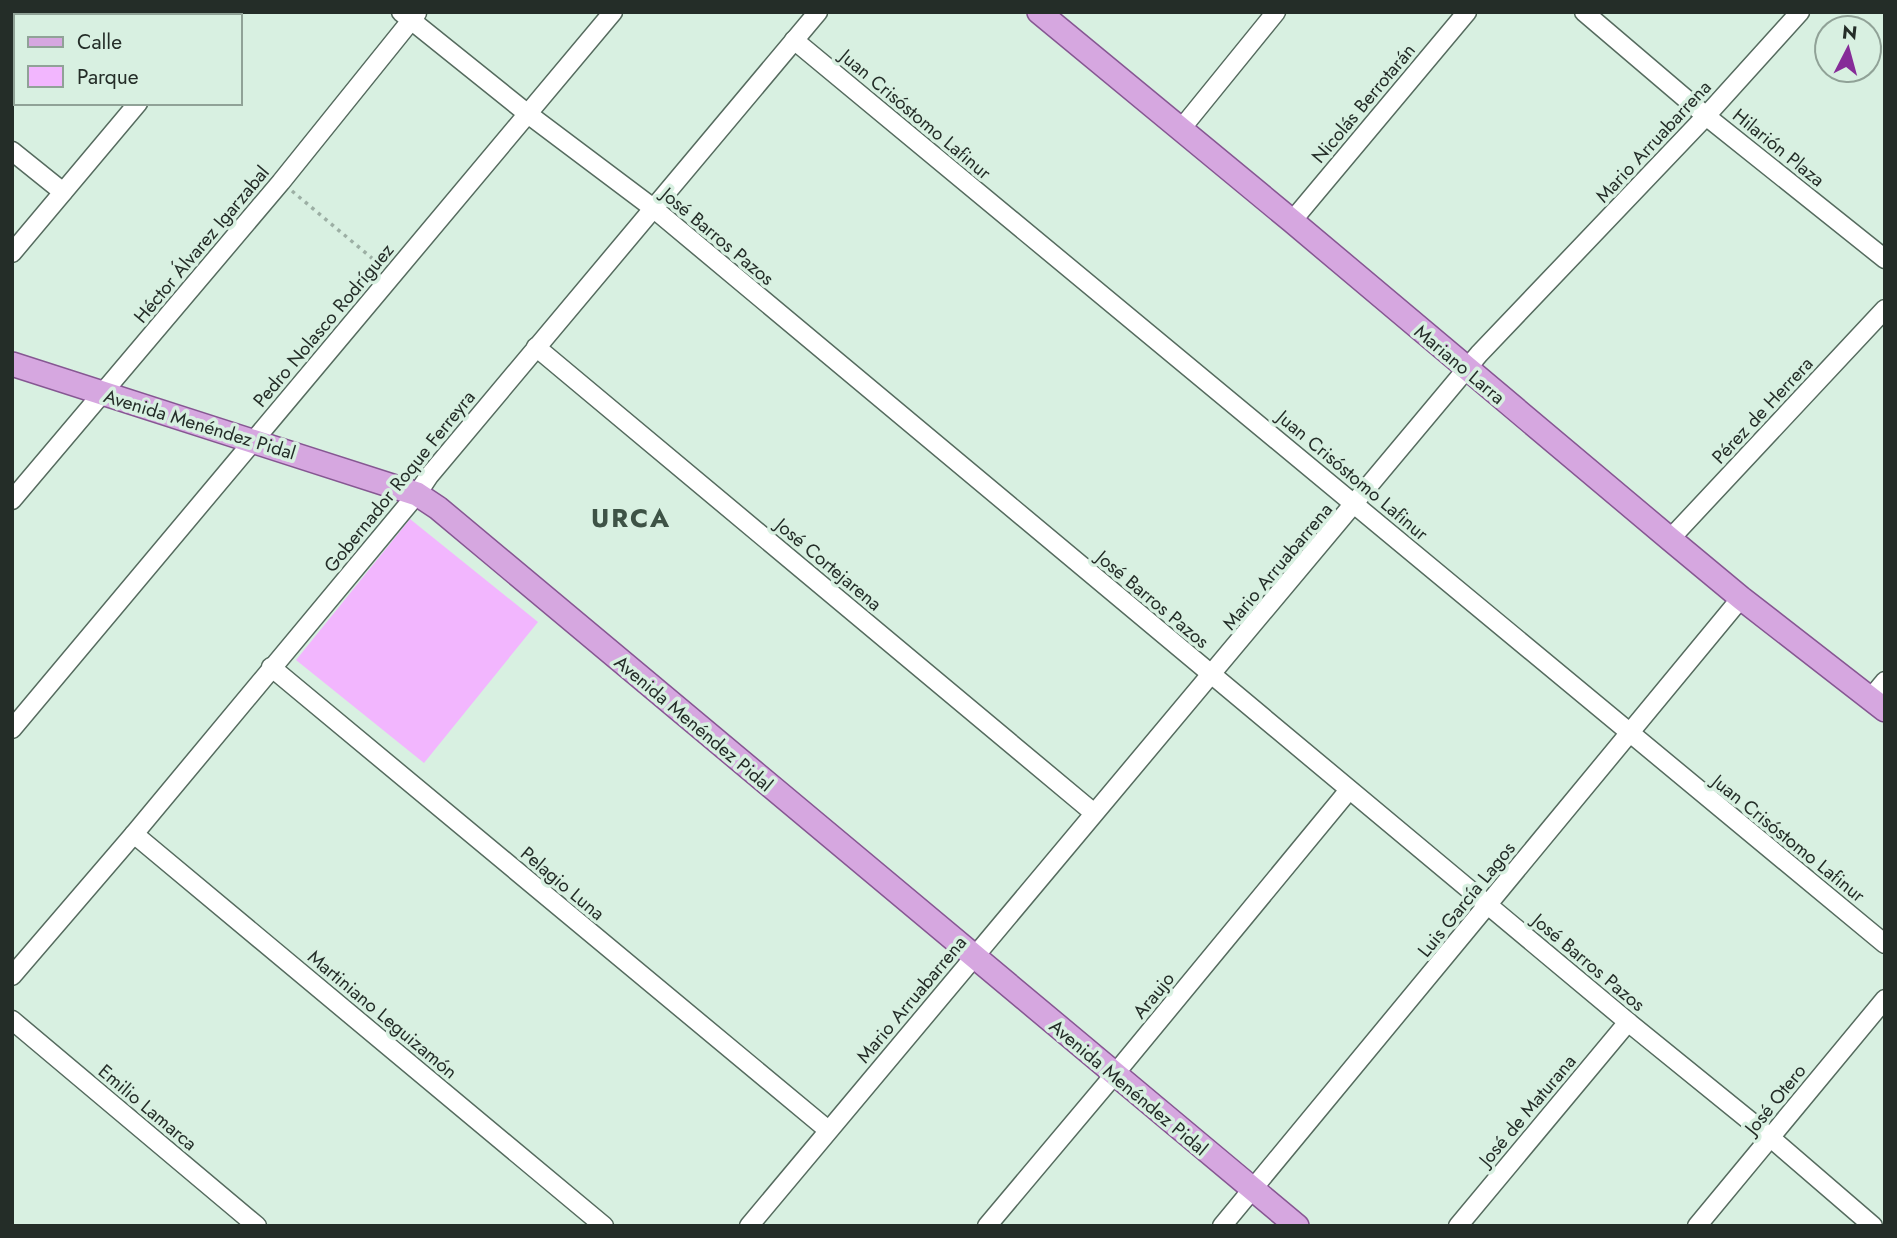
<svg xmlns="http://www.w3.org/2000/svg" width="1897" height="1238" font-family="Jost,sans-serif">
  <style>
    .green { fill: #f2b6fe }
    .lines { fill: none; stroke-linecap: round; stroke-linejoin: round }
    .minor-casing { stroke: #566b5f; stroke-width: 21 }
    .major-casing { stroke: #865792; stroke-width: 26 }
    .path { stroke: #9cafa4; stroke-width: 3.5; stroke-dasharray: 3.5 5; stroke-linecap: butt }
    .minor { stroke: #fff; stroke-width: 18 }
    .major { stroke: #d6a7e0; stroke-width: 23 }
    .labels { text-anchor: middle; stroke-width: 7; stroke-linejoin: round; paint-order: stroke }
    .street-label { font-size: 19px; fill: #242d28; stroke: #d8f0e1 }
    .district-label { font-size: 26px; font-weight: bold; letter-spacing: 2px; fill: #3e5346; stroke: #d8f0e1 }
  </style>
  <rect width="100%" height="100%" fill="#d8f0e1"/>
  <path class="green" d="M410,519L538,622L424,763L296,660Z"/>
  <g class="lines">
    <g class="minor-casing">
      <g id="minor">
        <path d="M131,12L135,16"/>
        <path d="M401,12L528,114L653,208L1628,1022L1771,1138L1873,1226"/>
        <path d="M1584,12L1706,116L1885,259"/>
        <path d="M212,16L215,12"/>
        <path d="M794,40L1885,944"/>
        <path d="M1181,129L1276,12"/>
        <path d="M12,151L63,192"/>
        <path d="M1292,221L1467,12"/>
        <path d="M12,253L138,103"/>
        <path d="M536,347L1094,813"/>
        <path d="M12,500L281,182L417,13"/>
        <path d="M1670,539L1885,309"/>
        <path d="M271,667L828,1130"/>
        <path d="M1870,699L1885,681"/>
        <path d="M12,729L613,12"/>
        <path d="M134,834L604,1226"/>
        <path d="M12,976L134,834L417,494L429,476L818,12"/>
        <path d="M12,1020L257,1226"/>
        <path d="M749,1226L1479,354L1706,116L1800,12"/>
        <path d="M987,1226L1114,1075L1349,790"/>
        <path d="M1222,1226L1741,598"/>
        <path d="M1458,1226L1628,1022"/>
        <path d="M1697,1226L1885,999"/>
      </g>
    </g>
    <g class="major-casing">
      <g id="major">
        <path d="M1039,12L1292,221L1670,539L1741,598L1885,710"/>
        <path d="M12,364L417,494L438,508L1297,1226"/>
      </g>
    </g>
    <path class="path" d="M292,191L380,265"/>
    <use href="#minor" class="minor"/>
    <use href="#major" class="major"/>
  </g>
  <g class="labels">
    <g class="street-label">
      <text transform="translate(1363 103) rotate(-50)" y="7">Nicolás Berrotarán</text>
      <text transform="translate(916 114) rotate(40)" y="7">Juan Crisóstomo Lafinur</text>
      <text transform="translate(1653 141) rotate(-47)" y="7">Mario Arruabarrena</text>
      <text transform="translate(1779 147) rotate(39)" y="7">Hilarión Plaza</text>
      <text transform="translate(718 236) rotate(40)" y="7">José Barros Pazos</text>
      <text transform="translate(201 244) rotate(-50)" y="7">Héctor Álvarez Igarzabal</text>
      <text transform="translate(323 325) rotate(-50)" y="7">Pedro Nolasco Rodríguez</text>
      <text transform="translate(1460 364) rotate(40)" y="7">Mariano Larra</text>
      <text transform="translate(1762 410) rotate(-47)" y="7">Pérez de Herrera</text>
      <text transform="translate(200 424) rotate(17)" y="7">Avenida Menéndez Pidal</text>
      <text transform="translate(1353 475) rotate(40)" y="7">Juan Crisóstomo Lafinur</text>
      <text transform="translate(399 481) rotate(-51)" y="7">Gobernador Roque Ferreyra</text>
      <text transform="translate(829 564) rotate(40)" y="7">José Cortejarena</text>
      <text transform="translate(1277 566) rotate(-50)" y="7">Mario Arruabarrena</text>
      <text transform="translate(1153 599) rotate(40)" y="7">José Barros Pazos</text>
      <text transform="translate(694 723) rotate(40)" y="7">Avenida Menéndez Pidal</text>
      <text transform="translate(1789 838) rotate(39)" y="7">Juan Crisóstomo Lafinur</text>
      <text transform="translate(563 883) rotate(40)" y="7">Pelagio Luna</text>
      <text transform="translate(1466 899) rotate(-51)" y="7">Luis García Lagos</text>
      <text transform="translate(1589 962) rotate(40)" y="7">José Barros Pazos</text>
      <text transform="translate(1153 995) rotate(-51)" y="7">Araujo</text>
      <text transform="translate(911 999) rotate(-50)" y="7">Mario Arruabarrena</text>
      <text transform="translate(383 1014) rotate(40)" y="7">Martiniano Leguizamón</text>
      <text transform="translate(1129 1087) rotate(40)" y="7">Avenida Menéndez Pidal</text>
      <text transform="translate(1775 1099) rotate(-51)" y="7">José Otero</text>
      <text transform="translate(148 1107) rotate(40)" y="7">Emilio Lamarca</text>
      <text transform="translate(1527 1110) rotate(-50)" y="7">José de Maturana</text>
    </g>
    <g class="district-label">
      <text x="631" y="527">URCA</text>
    </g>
  </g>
  <rect width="1897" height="1238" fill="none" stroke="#242d28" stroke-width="28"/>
  <rect x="14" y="14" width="228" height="91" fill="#d8f0e1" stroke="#90a297" stroke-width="2"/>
  <rect x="28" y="37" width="35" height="10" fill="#d6a7e0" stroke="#90a297" stroke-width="2"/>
  <text x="77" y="49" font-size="21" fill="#242d28">Calle</text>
  <rect x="28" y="66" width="35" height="21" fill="#f2b6fe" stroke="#90a297" stroke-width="2"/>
  <text x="77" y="84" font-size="21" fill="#242d28">Parque</text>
  <g transform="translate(1848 49) rotate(6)"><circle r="33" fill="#d8f0e1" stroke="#90a297" stroke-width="2"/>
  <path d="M0-5L12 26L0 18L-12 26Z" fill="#862c98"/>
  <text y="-10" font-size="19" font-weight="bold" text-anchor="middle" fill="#242d28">N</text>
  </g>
</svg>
